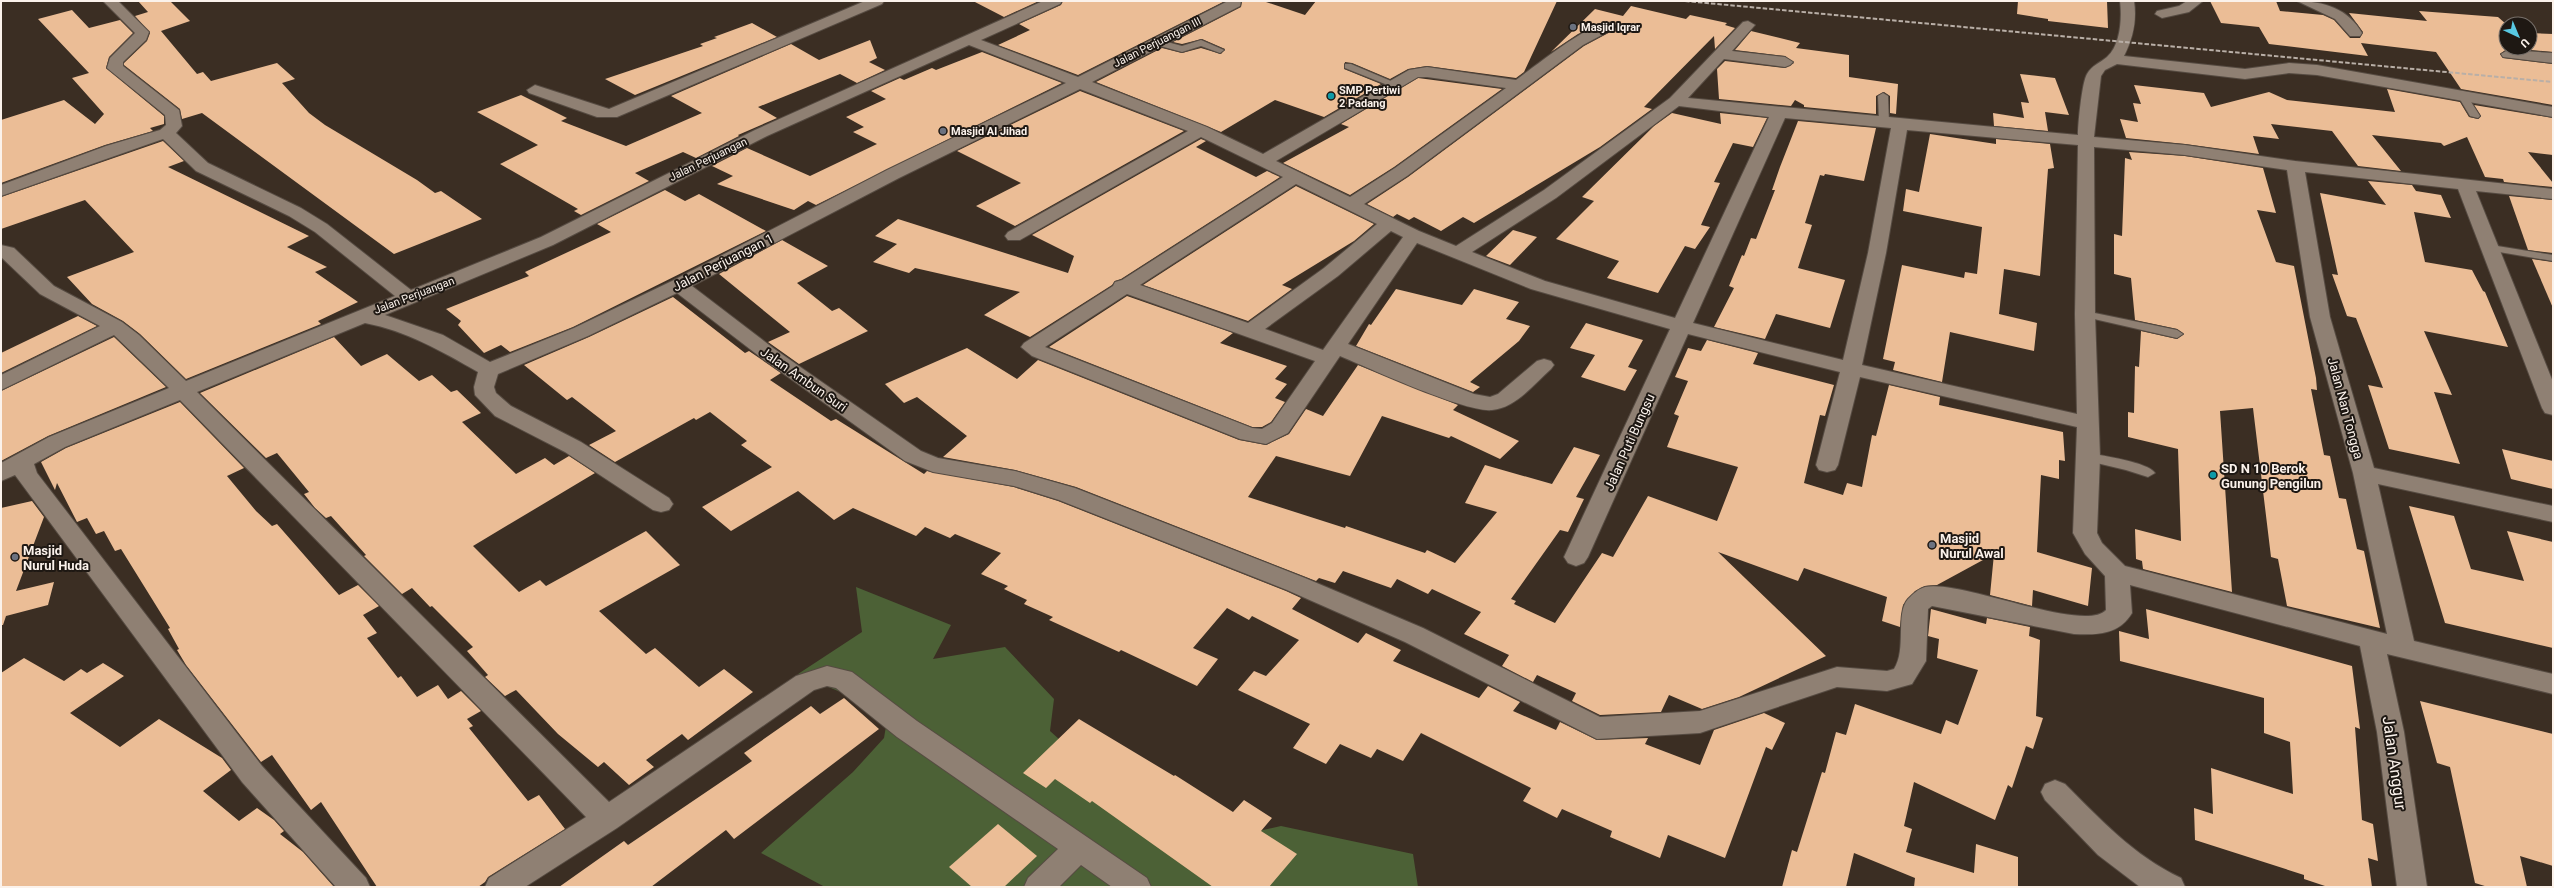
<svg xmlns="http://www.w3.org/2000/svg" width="2554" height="888" font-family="Roboto,sans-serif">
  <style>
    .green { fill: #4c6136 }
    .building { fill: #ebbd96 }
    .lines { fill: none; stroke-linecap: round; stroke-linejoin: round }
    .lane-casing { stroke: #564b42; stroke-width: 2 }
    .street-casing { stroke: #564b42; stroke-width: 2 }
    .lane { fill: #8f8073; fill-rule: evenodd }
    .street { fill: #8f8073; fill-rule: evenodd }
    .rail { stroke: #b9afa7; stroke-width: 2; stroke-dasharray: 4.5 2; stroke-linecap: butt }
    .worship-dot { fill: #6b7280; stroke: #1e1813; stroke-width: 1.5 }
    .culture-dot { fill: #0f9aa8; stroke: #1e1813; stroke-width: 1.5 }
    .labels { text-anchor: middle; stroke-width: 4; stroke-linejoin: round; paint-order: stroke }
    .far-poi-label { font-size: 11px; font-weight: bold; fill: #fbf2eb; stroke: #1e1813; text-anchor: start }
    .far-street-label { font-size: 11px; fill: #fbf2eb; stroke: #1e1813 }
    .street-label { font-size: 13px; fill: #fbf2eb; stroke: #1e1813 }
    .poi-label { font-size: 13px; font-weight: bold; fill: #fbf2eb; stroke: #1e1813; text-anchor: start }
    .near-street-label { font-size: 16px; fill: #fbf2eb; stroke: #1e1813 }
  </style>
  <rect width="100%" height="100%" fill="#3b2e23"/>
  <path class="green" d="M856,587L951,625L933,659L1005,647L1054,699L1050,731L1090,767L1192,846L1281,826L1413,854L1418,887H825L761,853L853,772L884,738L886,726L845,694L798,674L862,632Z"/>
  <g class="building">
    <path d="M138,1H170L190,21L161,31L197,74L203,72L211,81L277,63L295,79L282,83L309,113L325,125L417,180L435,193L441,191L482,219L394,254L202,113L182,119L180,109L124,65V63L147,41L150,33L135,16L148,12Z"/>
    <path d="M973,1H1039L1004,17Z"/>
    <path d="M1063,1H1225L1078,75L998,45L1030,30L1019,24L1061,5Z"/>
    <path d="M1242,1H1263L1305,15L1316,1H1557L1524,72L1516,78L1427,66L1408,69L1390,79L1352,63L1345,62L1344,69L1381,84L1324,117L1275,100L1221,132L1096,82L1162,48L1182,53L1201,48L1221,54L1225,49L1202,39L1182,44L1173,42L1241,7Z"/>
    <path d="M2018,1H2107L2108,28L2048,21V19L2017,14Z"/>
    <path d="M2210,1H2276L2280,11L2323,15L2334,20L2350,38H2360L2363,32L2349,13L2427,21L2419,11L2498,17L2506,24V48H2530V33L2553,34V52L2508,48L2500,54L2503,58L2553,64V105L2461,89L2436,52L2361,43L2368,56L2269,44L2259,27L2221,23Z"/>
    <path d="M1631,6L1686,19L1690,15L1727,23L1725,25L1735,28L1715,49L1714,36L1644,107L1652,109L1600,147L1474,223L1463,217L1441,231L1414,217L1409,220L1397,214L1393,217L1367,204L1408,177L1584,46L1614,30L1616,27L1614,22H1604L1578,34L1551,52L1595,9L1623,16Z"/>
    <path d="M72,10L89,28L120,20L133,33L109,57L106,68L164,116V124L150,128L153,131L105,145L1,183V120L64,100L95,124L104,114L72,78L89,73L38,19Z"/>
    <path d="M752,23L777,37L635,95L605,79L703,46L700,44L717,38L714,37Z"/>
    <path d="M1751,31L1800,43L1796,48L1849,55V77L1898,84L1896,114L1890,113V96L1884,92L1876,96V114L1804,107V105L1795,100L1791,106L1719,99L1717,69L1725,61L1785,68L1794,63L1785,56L1735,50Z"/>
    <path d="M870,40L877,58L869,62L885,70L857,83L840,74L758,107L777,118L738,135L739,136L696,158L683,152L635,173L649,181L581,215L574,211L578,209L500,164L538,145L477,112L521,95L567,118L561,121L626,146L702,113L671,96L791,44L819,60Z"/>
    <path d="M982,52L1062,83L816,205L808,201L794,210L717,184L733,176L712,166L747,148L810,176L877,144L853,132L864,127L846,117L886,99L871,91L900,78L904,80L932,68L936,70Z"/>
    <path d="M2020,74L2055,78L2069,115L2045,112L2048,131L1994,126L1993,113L2024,118L2021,102L2029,103Z"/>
    <path d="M1418,78L1502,89L1394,167L1350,195L1283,163L1349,127L1341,124Z"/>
    <path d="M2134,85L2204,93L2211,107L2269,92L2287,100L2395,112L2387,89L2460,102L2469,117L2478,119L2481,116L2474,105L2553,118V155L2528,152L2553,183V187L2504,182L2503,179L2485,177L2467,137L2444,146L2441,143L2372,135L2401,171L2358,166L2332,131L2271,124L2279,139L2253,136L2259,154L2185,144L2126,138L2120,119L2138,122L2133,103L2141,104Z"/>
    <path d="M1080,91L1184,131L1015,226L976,206L1021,183L957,151Z"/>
    <path d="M1672,113L1721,124L1720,113L1767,118L1753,147L1733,143L1714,182L1720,183L1701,225L1710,227L1695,249L1685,246L1658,293L1607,278L1619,261L1556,239L1594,201L1582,197L1654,126Z"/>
    <path d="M1798,121L1876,128L1864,181L1825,174L1824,176L1820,175L1805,223L1812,225L1798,268L1845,280L1830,328L1776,314L1765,339L1714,327L1734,288L1729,286L1742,255L1744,256L1751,238L1756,239L1775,190H1772L1780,167Z"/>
    <path d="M1930,134L1996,144V139L2050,144L2054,168L2048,169L2040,276L2004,269L1999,314L2037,323L2034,351L1950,332L1942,382L1893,370L1895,362L1883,359L1902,265L1964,278L1965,272L1977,274L1982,227L1903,211L1906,189L1919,192Z"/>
    <path d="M1201,139L1206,141L1196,147L1256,177L1267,171L1280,177L1121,279L1115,281L1112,285L1030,337L984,315L1020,292L915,268L909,273L873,262L897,244L875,236L898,219L1068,273L1074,256L1032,235Z"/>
    <path d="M163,141L184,161L168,167L309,236L287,247L327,267L315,272L358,302L318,321L321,324L186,379L140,334L123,321L92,304L67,277L134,252L85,200L1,229V197Z"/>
    <path d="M2129,152L2185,156L2263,168L2276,213L2257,210L2276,262L2294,266L2316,378L2317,390L2311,389L2324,455L2330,456L2339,498L2346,499L2357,549L2364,551L2380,628L2287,606L2278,559L2271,557L2253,408L2220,411L2232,592L2143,569L2142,561L2136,559L2135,529L2181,541L2178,449L2128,437V412L2134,413L2135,366L2139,367L2141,331L2177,339L2184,334L2177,329L2135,320L2131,278L2114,274V234L2122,236L2125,158L2132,160Z"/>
    <path d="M2368,181L2412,185L2416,191L2441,195L2451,218L2414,212L2425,262L2472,270L2483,291L2485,292L2508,347L2424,331L2452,395L2434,392L2460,464L2389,449L2368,385L2383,388L2356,318L2347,316L2332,274L2338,275L2320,193L2386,205Z"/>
    <path d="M1296,186L1374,224L1354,241L1282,285L1292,289L1248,321L1143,285Z"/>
    <path d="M665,190L685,201L699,194L766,231L573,327L510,352L501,345L484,353L458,325L461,321L446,309L529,276L525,272L611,232L597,224Z"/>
    <path d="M2509,196L2553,200V253L2528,250Z"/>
    <path d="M1513,230L1537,237L1510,265L1486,256Z"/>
    <path d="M782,240L828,266L797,283L832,311L839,308L868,331L799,364L768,342L790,332L719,274Z"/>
    <path d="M2532,259L2553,262V308Z"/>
    <path d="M1396,289L1462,305L1474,289L1519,302L1506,319L1530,326L1519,341L1470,382L1480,387L1473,392L1356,346L1369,324L1371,325Z"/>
    <path d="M1127,296L1233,333L1220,343L1287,366L1275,379L1287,384L1275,398L1285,402L1271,422L1262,427H1252L1049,347Z"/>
    <path d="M673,297L745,353L749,351L781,373L770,380L831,421L836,419L924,474L927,471L1014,487L1058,501L1286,591L1301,598L1292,609L1358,643L1366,633L1401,650L1393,661L1479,698L1488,686L1520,702L1513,711L1556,730L1560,722L1597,740L1648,738L1645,744L1700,765L1714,730L1764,713L1785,723L1772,750L1766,747L1725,858L1668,835L1660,858L1610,837L1612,831L1562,809L1557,818L1523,801L1531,788L1421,733L1403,761L1377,749L1371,758L1340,744L1326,764L1293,748L1310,724L1238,690L1254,671L1266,676L1299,640L1252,616L1249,620L1227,608L1193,648L1218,659L1197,686L1121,650L1119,652L1049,620L1053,617L1024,604L1027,600L1004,589L1008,586L981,574L1001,553L955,534L950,538L925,527L916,536L853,508L834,520L798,491L731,531L702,507L772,467L741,445L747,441L710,412L696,420L694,418L615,462L589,445L616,431L572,397L567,400L524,365L589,337Z"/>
    <path d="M78,316L97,326L1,373V353Z"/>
    <path d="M1586,323L1643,340L1628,367L1637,370L1625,391L1581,377L1595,355L1570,348Z"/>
    <path d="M114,337L166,387L48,436L1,461V391Z"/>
    <path d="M334,337L361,366L387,354L419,381L432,375L451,392L457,390L481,413L462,422L516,474L545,458L554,465L569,456L595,473L473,546L519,592L540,580L546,586L646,531L680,565L599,611L646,654L655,648L699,687L724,669L753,692L688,740L682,734L646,760L654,767L629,785L604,762L598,767L558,734L516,690L505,696L485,677L488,675L467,651L473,647L432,606L430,607L412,588L402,594L364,556L366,555L331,516L326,518L315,508L304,494L309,492L277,453L266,458L200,393Z"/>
    <path d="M1707,340L1758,353L1753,364L1834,385L1825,416L1820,415L1804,483L1843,495L1847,483L1862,487L1872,435L1876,436L1889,385L1940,397L1939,405L2063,432L2065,461L2059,460V479L2041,475L2037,552L2092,568L2088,606L2033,590L2032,606L1990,595L1994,554L1937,585L1925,586L1915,591L1903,605L1900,627L1882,621L1887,597L1804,568L1798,581L1718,552L1826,656L1739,697L1702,709L1669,695L1661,712L1600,715L1572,701L1576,693L1537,675L1533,682L1502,666L1509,655L1464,634L1481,612L1432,589L1428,594L1397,579L1391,588L1343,571L1335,583L1319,578L1316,581L1076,487L1015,470L943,457L967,436L917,397L904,403L885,384L967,348L1017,379L1038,360L1239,440L1266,445L1289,434L1306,409L1323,416L1358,365L1458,405L1453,410L1519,441L1500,459L1451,436L1449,438L1382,416L1350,476L1276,456L1248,497L1345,528L1346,526L1425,553L1427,550L1455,563L1497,512L1465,503L1485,465L1552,484L1574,447L1600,455L1576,497L1584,499L1568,532L1560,530L1511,599L1516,601L1514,604L1555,623L1602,553L1613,557L1648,496L1717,521L1738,467L1667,447L1679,416L1674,414L1688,381L1675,377L1688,348L1701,351Z"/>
    <path d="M180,402L244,468L227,476L256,511L272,526L277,524L339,595L358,585L379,606L363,615L377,633L367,638L398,678L401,676L417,697L438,685L448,699L461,691L481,711L467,719L473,726L469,728L528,801L539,795L565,829L488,877L485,882L478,887H377L321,802L311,810L272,755L261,762L186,665L177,650L179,649L168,629L170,628L121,549L115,551L104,531L96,534L87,518L77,522L57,483L55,490L41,462L66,448Z"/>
    <path d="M2502,449L2553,461V489L2511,479Z"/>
    <path d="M32,501L44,517L16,591L54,582L48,605L6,616L3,625H1V508Z"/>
    <path d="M2409,506L2454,516L2471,569L2524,581L2507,531L2553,542V648L2445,623Z"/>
    <path d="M1931,609L1986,624L1987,618L2030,627L2029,636L2040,640L2036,716L2043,718L2033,749L2026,746L2012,788L2008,785L1995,820L1914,782L1904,826L1912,829L1906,852L1974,873L1976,844L2018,857V887H1914L1915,878L1854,853L1846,887H1782L1792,850L1797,852L1822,772L1825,773L1836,732L1846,735L1855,704L1941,734L1946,720L1958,725L1978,670L1937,658L1939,639L1928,636Z"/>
    <path d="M2146,609L2352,666L2360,729L2355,727L2362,820L2373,824L2378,861L2368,858L2372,887H2328L2304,879V875L2195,840L2194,808L2213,814L2211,768L2293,794L2290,742L2264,733V698L2120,661L2119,631L2149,639Z"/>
    <path d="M24,658L64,681L81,669L87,673L103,663L124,676L70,713L120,747L159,719L222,758L231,770L203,791L239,821L257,808L274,820L284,831L280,834L303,852L334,887H1V673Z"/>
    <path d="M844,698L879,729L734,839L726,830L651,887H559L624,841L628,845L752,761L744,753L811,706L820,714Z"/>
    <path d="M2420,701L2553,734V866L2520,856L2527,887H2488L2475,883L2450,767L2437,763Z"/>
    <path d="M1079,719L1174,776L1175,775L1233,812L1244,800L1272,818L1261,831L1297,854L1269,887H1213L1092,801L1090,803L1055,779L1046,788L1023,773Z"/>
    <path d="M998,824L1037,856L1004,887H972L949,867Z"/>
  </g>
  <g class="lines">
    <g class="lane-casing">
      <g id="lane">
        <path d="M1156,39L1182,46L1201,40L1224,50L1220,53L1201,46L1182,52L1153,44L1152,42Z"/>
        <path d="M1345,64H1351L1398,84L1390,86L1345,68Z"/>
        <path d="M1883,93L1888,96L1889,122L1884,125L1879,122L1878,96Z"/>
        <path d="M2463,93L2466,94L2480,116L2478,118L2470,116L2458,96Z"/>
        <path d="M2491,245L2553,255V261L2487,250L2486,248Z"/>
        <path d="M2085,311L2177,330L2183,334L2177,338L2081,316L2079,314Z"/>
        <path d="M2089,453C2103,456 2148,462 2155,473L2148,477L2126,470L2084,460L2082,457Z"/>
      </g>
    </g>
    <g class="street-casing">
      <g id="street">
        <path d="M103,1H118L149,32L146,40L123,62V66L179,110L182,126L176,133L208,163L301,208L327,224L411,290L541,237L755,130L1043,1H1062L1060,4L981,40L1078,77L1228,1H1241L1240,6L1092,82L1207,127L1263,154L1409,70L1427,67L1516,80C1534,67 1594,18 1613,23L1615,26L1613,29L1583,45L1407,176L1364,204L1419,231L1456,246L1544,190L1670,98L1743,22L1748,21L1755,25L1732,51L1785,57L1793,62L1790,65L1785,67L1724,59L1688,98L2078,135C2078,124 2082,82 2087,74C2092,65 2100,63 2107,57C2121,45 2122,17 2120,1H2134C2137,21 2133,38 2124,56L2245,69L2289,63L2317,65L2553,107V117L2317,75L2289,73L2245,79L2117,64L2105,70L2101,76L2094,137L2185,145L2295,161L2553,189V199L2476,191L2553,382V415L2545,413L2542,408L2458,189L2305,172L2330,317L2374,468L2553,506V522L2378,484L2414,641L2553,674V694L2387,654L2404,732L2427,887H2397L2377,732L2360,646L2130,585L2132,613C2119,635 2097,635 2074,634L1932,606L1928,609L1926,661L1912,684L1887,691L1837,687L1700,733L1597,739L1405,642L1287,590L1059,500L1014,486L933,472L905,461L759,356L677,293L588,336L498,374L494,387L496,393L511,406L581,442L669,498L673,504L669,510L661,512L653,510L565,452L495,416L475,395L474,387L478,372C441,351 407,331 365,323L197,392L609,802L796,676L827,666L852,672L917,721L1147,878L1151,887H1112L1081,865L1059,887H1024L1028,878L1058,849L897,737L836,688L827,686L814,690L617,828L525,887H485L489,878L586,817L180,400L65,447L34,464L37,473L262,766L366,878L370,887H336L242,782L15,475L1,481V463L49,437L169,388L114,335L1,390V375L100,326L40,294L1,257V245L14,248L54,286L122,322L139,335L186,381L395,296L315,232L289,216L196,171L163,139L1,196V185L106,146L160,130L166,125L165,115L107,68L110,58L135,33ZM969,45L1066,83L887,170L672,281L574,328L490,362L443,335L385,315L553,245L767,136ZM1418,77H1427L1506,88L1395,168L1350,197L1276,161ZM1080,89L1188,131L1008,232L1005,236L1008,240H1020L1201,137L1283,177L1122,280L1115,282L1113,286L1024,343L1021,347L1032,356L1240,439L1266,444L1288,433L1340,356C1369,368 1466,413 1492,410C1516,408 1534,384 1551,369L1554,365L1551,361L1544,359L1537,361L1498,394L1490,397L1474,394L1348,344L1417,243L1531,289L1670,329L1564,557L1568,563L1576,566L1584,563L1588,557L1688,334L1840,372L1816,465L1819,470L1827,472L1835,470L1838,465L1860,377L2077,427L2073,533L2085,554L2105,576L2106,610C2084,634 1961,579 1925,587C1918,589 1913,594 1908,599C1895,614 1907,649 1894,669L1887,671L1837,667L1700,711L1600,717L1423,628L1305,578L1075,488L1015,471L938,458L921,451L773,348L692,286L899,178ZM1679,106L1769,117L1675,318L1545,281L1472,252L1556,198ZM1785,118L1891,128L1868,253L1843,360L1693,323ZM1907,130L2078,145L2075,314L2077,414L1862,365L1886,253ZM2094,147L2185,155L2287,170L2310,317L2353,473L2387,634L2125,566L2102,543L2097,533L2100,457L2095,314ZM1296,184L1377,224L1324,268L1248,323L1140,285ZM1391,231L1403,237L1323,350L1265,329L1338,276ZM1127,294L1315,361L1272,423L1262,429L1252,428L1045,347Z"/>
        <path d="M865,1H884L882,4L617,117H597L529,93L527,90L535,85L609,109Z"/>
        <path d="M2187,1H2203L2189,12L2162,18L2155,14L2157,11L2179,6Z"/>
        <path d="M2297,1C2323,1 2349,9 2362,33L2360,36H2350L2335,19Z"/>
        <path d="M2508,50L2553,53V63L2503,57L2501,54Z"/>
        <path d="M2055,780L2065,784C2101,820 2134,856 2181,878L2185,887H2140L2098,855L2045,800L2041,792L2045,784Z"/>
      </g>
    </g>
    <use href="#lane" class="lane"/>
    <use href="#street" class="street"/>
    <path class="rail" d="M1685,1L2553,82"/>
  </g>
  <g class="worship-dot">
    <circle cx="1573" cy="27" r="4"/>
    <circle cx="943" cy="131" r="4"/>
    <circle cx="1932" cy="545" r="4"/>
    <circle cx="15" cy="557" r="4"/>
  </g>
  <g class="culture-dot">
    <circle cx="1331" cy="96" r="4"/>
    <circle cx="2213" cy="475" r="4"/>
  </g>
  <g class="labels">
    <g class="far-poi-label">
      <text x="1581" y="31">Masjid Iqrar</text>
      <text x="1339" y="94">SMP Pertiwi<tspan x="1339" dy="13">2 Padang</tspan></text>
      <text x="951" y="135">Masjid Al Jihad</text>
    </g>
    <g class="far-street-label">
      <text transform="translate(1157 42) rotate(-27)" y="4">Jalan Perjuangan III</text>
      <text transform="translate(708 159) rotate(-26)" y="4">Jalan Perjuangan</text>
      <text transform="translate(414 295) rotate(-21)" y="4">Jalan Perjuangan</text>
    </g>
    <g class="street-label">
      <text transform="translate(723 262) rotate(-27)" y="5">Jalan Perjuangan 1</text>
      <text transform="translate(804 379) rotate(35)" y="5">Jalan Ambun Suri</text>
      <text transform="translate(2346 408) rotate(75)" y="5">Jalan Nan Tongga</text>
      <text transform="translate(1629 442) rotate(-66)" y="5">Jalan Puti Bungsu</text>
    </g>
    <g class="poi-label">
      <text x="2221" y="473">SD N 10 Berok<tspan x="2221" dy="15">Gunung Pengilun</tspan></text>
      <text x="1940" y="543">Masjid<tspan x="1940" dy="15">Nurul Awal</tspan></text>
      <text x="23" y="555">Masjid<tspan x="23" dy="15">Nurul Huda</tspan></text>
    </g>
    <g class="near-street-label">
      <text transform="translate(2395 763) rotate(82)" y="6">Jalan Anggur</text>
    </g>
  </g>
  <rect width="2554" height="888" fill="none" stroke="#fbf2eb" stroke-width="4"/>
  <g transform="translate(2518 36) rotate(136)"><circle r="19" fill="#1e1813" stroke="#766f69"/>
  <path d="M0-3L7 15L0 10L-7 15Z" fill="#58c9e3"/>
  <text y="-6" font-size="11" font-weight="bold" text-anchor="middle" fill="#fbf2eb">U</text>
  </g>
</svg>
